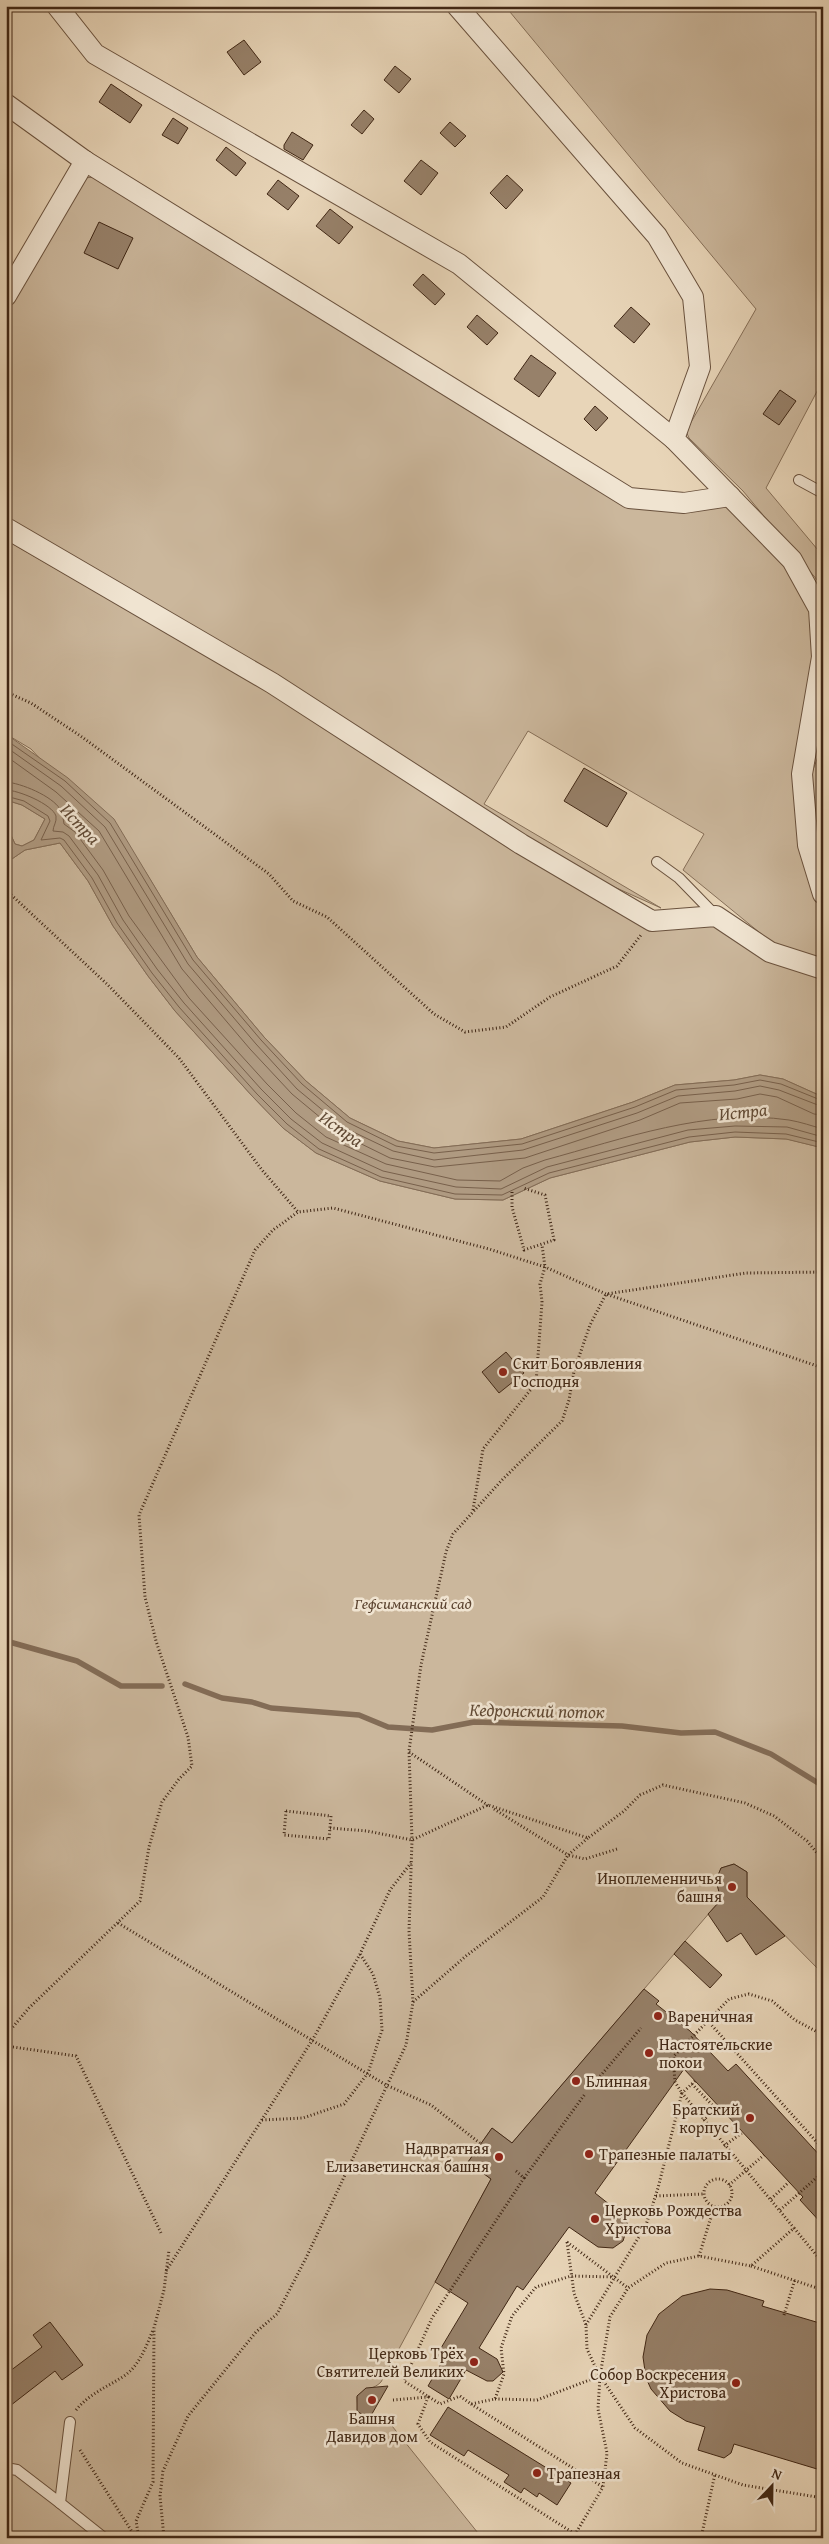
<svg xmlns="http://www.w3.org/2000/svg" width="829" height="2544" font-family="'Gentium Book Plus',serif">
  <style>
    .green { fill: #cbb79c; stroke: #866f58 }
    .water { fill: #af9a81; stroke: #836c56 }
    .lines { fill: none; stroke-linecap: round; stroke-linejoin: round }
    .shore { stroke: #78604b; stroke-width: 1 }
    .stream { stroke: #836c56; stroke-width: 5.5 }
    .building { fill: #97816a; stroke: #402715 }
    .service-casing { stroke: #6a523e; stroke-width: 12 }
    .minor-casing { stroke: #6a523e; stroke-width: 22 }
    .path { stroke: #402715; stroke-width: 3; stroke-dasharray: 1 2.5; stroke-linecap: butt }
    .service { stroke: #f0e4d1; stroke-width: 10 }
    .minor { stroke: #f0e4d1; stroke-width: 20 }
    .poi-dot { fill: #8f2418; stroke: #f0e4d1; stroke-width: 2 }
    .labels { text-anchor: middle; stroke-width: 5; stroke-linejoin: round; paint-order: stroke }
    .poi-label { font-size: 16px; fill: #402715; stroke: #f0e4d1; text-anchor: start }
    .park-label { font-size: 16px; font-style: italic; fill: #5c4430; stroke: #f0e4d1 }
    .water-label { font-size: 18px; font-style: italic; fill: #614a35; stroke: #f0e4d1 }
  </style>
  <rect width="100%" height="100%" fill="#e8d5b8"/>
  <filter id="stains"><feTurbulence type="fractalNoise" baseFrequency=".004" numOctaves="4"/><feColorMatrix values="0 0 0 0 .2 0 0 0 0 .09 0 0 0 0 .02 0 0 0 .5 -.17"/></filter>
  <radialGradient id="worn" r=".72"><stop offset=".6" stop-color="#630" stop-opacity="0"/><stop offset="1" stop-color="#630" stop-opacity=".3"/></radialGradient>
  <g class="green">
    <path d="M505,6H823V380L766,488L823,556V601L818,581L743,491L689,438L686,431L756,309Z"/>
    <path d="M95,177L624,504L725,501L785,563L810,603L814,656L800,847L823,920V961L776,946L683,870L704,834L528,731L484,804L661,908L592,877L6,518V312L83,178Z"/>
    <path d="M6,540L257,685L649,928L719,925L823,977V1097L783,1079L760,1075L734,1080L675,1085L633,1102L521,1139L434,1148L398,1141L350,1118L306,1081L264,1037L197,957L145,871L31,749L6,734Z"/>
    <path d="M819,754L823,756V863L817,844L811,775Z"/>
    <path d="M6,800L22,805L45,819L34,840L22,846L15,844L6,824Z"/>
    <path d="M60,843L88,881L113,926L148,976L175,1011L253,1097L283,1128L316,1153L380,1181L455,1199L503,1200L550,1178L690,1142L735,1137L787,1139L823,1148V1974L747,1897V1872L734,1864L721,1868C716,1880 715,1887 723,1897L512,2143L492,2128L468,2162L491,2179L381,2382C373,2390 367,2387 357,2397L358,2411L368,2419L384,2416L482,2538H6V863L25,850Z"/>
  </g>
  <path class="water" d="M6,734L68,778L114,819L197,957L264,1037L306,1081L350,1118L398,1141L434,1148L521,1139L633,1102L675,1085L734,1080L760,1075L783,1079L823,1097V1148L786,1139L735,1137L690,1142L550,1178L503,1200L455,1199L380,1181L316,1153L283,1128L253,1097L175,1011L148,976L113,926L88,881L60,843L25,850L6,863V824L15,844L22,846L34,840L45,819L22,805L6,800Z"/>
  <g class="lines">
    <g class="shore">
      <path d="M6,740L65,781L110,823L193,960L261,1040L302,1084L347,1122L396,1146L434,1153L522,1144L635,1107L676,1090L734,1085L760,1080L781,1084L823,1101"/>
      <path d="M6,747L61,786L105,827L188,964L256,1044L297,1089L343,1127L393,1151L434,1160L523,1150L637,1113L678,1096L735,1091L760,1086L779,1090L823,1107"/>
      <path d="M6,756L56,792L99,831L182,969L250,1049L292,1094L339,1133L390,1158L435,1167L525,1158L640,1120L680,1103L737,1099L760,1094L777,1097L814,1114L823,1115"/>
      <path d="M6,782C21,783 52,796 60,809C63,813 63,819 64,824L75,832L103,870L129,916L189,998L267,1084L296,1113L326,1137L386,1164L457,1180L500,1181L523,1168L545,1160C623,1139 707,1108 789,1120C801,1122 812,1126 823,1129"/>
      <path d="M6,790C18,790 52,804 56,816C57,822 53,826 53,831L63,832L69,836L98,875L123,920L157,969L184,1003L261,1089L291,1119L322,1143L383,1171L456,1187L501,1189L547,1167L688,1130L735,1126L787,1127L823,1137"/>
      <path d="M6,796L24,801L48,816L50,821L41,840L60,838L64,840L92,878L117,923L152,973L179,1007L257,1094L287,1124L319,1149L381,1177L455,1194L502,1195L549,1173L689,1137L735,1132L786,1134L823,1143"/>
    </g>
    <g class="stream">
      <path d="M6,1641L77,1661L121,1686H162"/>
      <path d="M185,1684L222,1698L252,1702L271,1708L359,1715L388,1727L432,1730L474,1722L622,1726L681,1733L715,1732L771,1754L823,1786"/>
    </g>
  </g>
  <g class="building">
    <path d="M244,40L261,62L244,75L227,52Z"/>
    <path d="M395,66L411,79L399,93L384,80Z"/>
    <path d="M111,84L142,105L130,123L99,102Z"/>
    <path d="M364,110L374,119L362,134L351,125Z"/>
    <path d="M173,118L188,128L178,144L162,135Z"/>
    <path d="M450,122L466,136L455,147L440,133Z"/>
    <path d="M292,132L313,145L303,160L284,149V145Z"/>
    <path d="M226,147L246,163L236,176L216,160Z"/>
    <path d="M421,160L438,173L421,195L404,181Z"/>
    <path d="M507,175L523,190L506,209L490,193Z"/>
    <path d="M278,180L299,196L288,210L267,194Z"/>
    <path d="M330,209L353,227L339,244L316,226Z"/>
    <path d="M99,222L133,238L118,269L84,253Z"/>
    <path d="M423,274L445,294L435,305L413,285Z"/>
    <path d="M631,307L650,324L634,343L614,326Z"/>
    <path d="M477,315L498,333L487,345L467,327Z"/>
    <path d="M531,355L556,373L539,397L514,379Z"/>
    <path d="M780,390L796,401L779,425L763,414Z"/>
    <path d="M595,406L608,418L596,431L584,419Z"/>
    <path d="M584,768L627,793L607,827L564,801Z"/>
    <path d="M506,1352L524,1373L499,1393L482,1372Z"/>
    <path d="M734,1864L747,1872V1897L785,1936L756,1955L741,1933L727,1942L708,1914L721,1900L716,1880L721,1868Z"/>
    <path d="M685,1941L722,1975L710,1988L674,1954Z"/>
    <path d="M644,1989L659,2001L656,2004L690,2031L728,2071L736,2064L823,2159V2225L800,2200L803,2197L684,2069L595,2193L624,2216L628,2225L623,2241L613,2248L598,2247L569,2227L523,2290L517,2286L479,2348L497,2359L503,2372L493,2381H487L466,2370L449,2399L428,2386L442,2362L435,2358L468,2303L435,2282L491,2179L468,2162L492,2128L512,2143Z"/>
    <path d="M710,2289L727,2290L764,2301L762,2306L823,2324V2451L817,2469L734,2444L731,2453L724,2458L698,2450L705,2427L686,2421L670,2411L651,2389L646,2378L643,2357L647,2335L659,2314L682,2296Z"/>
    <path d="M50,2322L83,2365L62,2380L55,2371L6,2409V2374L42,2347L33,2335Z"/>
    <path d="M388,2386L369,2419L357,2411V2396L366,2388Z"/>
    <path d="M448,2407L571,2483L557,2505L539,2493L537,2497L524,2488L521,2493L504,2482L509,2475L468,2450L464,2456L430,2435Z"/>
  </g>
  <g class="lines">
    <g class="service-casing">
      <g id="service">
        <path d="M799,480L823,493"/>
        <path d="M657,862L679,878L715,915"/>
        <path d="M70,2422L60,2503L104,2538"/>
        <path d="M6,2468L17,2470L60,2503"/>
      </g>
    </g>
    <g class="minor-casing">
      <g id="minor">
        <path d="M57,6L95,54L459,264L674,439"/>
        <path d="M457,6L657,236L693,297L700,367L674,439L792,560L819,609L822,657L802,774L808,845L823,894"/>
        <path d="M6,104L85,161L629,498L684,503L730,496"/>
        <path d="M6,296L85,161"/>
        <path d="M6,528L272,683L521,844L652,921L716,916L770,952L823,969"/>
      </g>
    </g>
    <g class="path">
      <path d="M6,692L31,703L82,737L269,874L293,901L327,917L434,1014L465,1032L506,1027L550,997L617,966L641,935"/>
      <path d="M6,890L108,985L179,1058L262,1170L298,1212"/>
      <path d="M512,1192V1207L524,1250L554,1240L545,1195L523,1188"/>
      <path d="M473,1510L483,1449L536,1383L542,1302L540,1284L545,1267L606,1294L746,1273L823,1272"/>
      <path d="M409,1752L489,1806"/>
      <path d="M494,1809L568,1855L588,1838"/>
      <path d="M286,1811L331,1816L329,1839L284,1835Z"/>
      <path d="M330,1828L367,1831L412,1840L488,1805L588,1838L624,1811L640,1795L663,1785L745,1803L774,1816L807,1841L823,1860"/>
      <path d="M118,1923L386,2085L431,2105L481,2144"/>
      <path d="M413,2002L466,1956L543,1897L568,1855L585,1859L617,1849"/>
      <path d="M666,2012L707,2020L823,2149"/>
      <path d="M6,2035L29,2008L140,1901L149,1847L162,1802L179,1779L192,1766L188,1737L156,1641L145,1597L139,1515L255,1250L273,1230L298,1212L333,1208L489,1249L545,1267L542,1245"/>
      <path d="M6,2046L76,2056L162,2235"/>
      <path d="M695,2081L682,2093L794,2228"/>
      <path d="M692,2084L717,2110L703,2120"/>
      <path d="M591,2087L641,2028"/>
      <path d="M262,2120L303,2118L344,2104L368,2073L382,2030L380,1998L373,1974L360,1954"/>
      <path d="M724,2146L743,2132"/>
      <path d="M516,2171L524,2178L432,2318L404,2381L440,2404L460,2396L471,2404L495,2399L504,2374L501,2348L512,2316L536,2287L571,2276L613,2277"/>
      <path d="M524,2178L585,2094"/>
      <circle cx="718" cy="2193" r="14"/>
      <path d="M729,2185L764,2155"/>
      <path d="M656,2196L703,2194"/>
      <path d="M771,2199L789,2182"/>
      <path d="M780,2210L823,2172"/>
      <path d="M567,2242L574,2293L586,2325L587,2349L599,2375"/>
      <path d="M567,2242L628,2288"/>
      <path d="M699,2256L714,2207"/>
      <path d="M751,2266L823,2290"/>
      <path d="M166,2271L313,2039L360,1954L390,1890L411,1863"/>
      <path d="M784,2315L795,2279"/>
      <path d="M586,2325L646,2225L658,2188L682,2093L675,2082L673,2057L729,1999L749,1994L772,2001L795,2020L823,2035"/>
      <path d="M495,2399L537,2400L600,2376L635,2428L682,2463L743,2485L823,2498"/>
      <path d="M393,2400L428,2397L418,2424L430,2442L575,2534"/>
      <path d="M471,2404L603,2487"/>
      <path d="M76,2410C89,2394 107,2387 124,2376C139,2366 146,2347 153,2330"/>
      <path d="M80,2450L136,2538"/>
      <path d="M139,2538L136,2521L153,2482L154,2328L164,2290L169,2250"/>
      <path d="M164,2538L160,2496L163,2471L188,2416L256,2332L277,2314L306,2258L406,2045L413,2002L409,1931L412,1840L409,1751L421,1665L446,1552L453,1534L502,1480L562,1421L569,1400L574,1371L590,1325L606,1294L823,1368"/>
      <path d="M573,2538L603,2487L607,2453L598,2409L600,2376L610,2317L628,2288L666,2263L699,2256L751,2266L794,2228L823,2263"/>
      <path d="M701,2538L715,2474"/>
      <path d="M817,2538L823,2518"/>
    </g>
    <use href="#service" class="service"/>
    <use href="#minor" class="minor"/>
  </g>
  <g class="poi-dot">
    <circle cx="503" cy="1372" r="5"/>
    <circle cx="732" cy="1887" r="5"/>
    <circle cx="658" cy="2016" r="5"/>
    <circle cx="649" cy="2053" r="5"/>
    <circle cx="576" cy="2081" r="5"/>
    <circle cx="750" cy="2118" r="5"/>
    <circle cx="589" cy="2154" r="5"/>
    <circle cx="499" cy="2157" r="5"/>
    <circle cx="595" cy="2219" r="5"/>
    <circle cx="474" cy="2362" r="5"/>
    <circle cx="736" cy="2383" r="5"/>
    <circle cx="372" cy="2400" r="5"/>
    <circle cx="537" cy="2473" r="5"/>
  </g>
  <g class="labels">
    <g class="poi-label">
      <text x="513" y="1369">Скит Богоявления<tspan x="513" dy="18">Господня</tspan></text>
      <text x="722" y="1884" text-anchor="end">Иноплеменничья<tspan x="722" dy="18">башня</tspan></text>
      <text x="668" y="2022">Вареничная</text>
      <text x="659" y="2050">Настоятельские<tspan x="659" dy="18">покои</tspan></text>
      <text x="586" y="2087">Блинная</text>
      <text x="740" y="2115" text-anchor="end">Братский<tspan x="740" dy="18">корпус 1</tspan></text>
      <text x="489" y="2154" text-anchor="end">Надвратная<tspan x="489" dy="18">Елизаветинская башня</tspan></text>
      <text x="599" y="2160">Трапезные палаты</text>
      <text x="605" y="2216">Церковь Рождества<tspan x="605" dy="18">Христова</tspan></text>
      <text x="464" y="2359" text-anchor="end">Церковь Трёх<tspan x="464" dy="18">Святителей Великих</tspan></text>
      <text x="726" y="2380" text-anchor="end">Собор Воскресения<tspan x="726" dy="18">Христова</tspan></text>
      <text x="372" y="2424" text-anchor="middle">Башня<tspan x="372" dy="18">Давидов дом</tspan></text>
      <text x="547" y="2479">Трапезная</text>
    </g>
    <g class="park-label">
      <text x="413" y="1609">Гефсиманский сад</text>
    </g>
    <g class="water-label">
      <text transform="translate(80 824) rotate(47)" y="6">Истра</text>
      <text transform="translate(743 1112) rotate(-6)" y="6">Истра</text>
      <text transform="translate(341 1129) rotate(35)" y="6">Истра</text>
      <text transform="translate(537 1711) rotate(1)" y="6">Кедронский поток</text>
    </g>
  </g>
  <rect width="829" height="2544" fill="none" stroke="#e8d5b8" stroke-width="25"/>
  <rect x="8" y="8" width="814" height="2529" fill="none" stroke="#402715" stroke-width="2.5"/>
  <rect x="12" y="12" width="804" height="2519" fill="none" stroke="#402715"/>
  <g transform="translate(772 2486) rotate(22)" stroke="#f0e4d1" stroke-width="4" paint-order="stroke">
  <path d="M0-4L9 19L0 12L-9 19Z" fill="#402715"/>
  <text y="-8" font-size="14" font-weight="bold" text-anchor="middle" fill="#402715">N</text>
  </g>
  <rect width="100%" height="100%" filter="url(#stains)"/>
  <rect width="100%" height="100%" fill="url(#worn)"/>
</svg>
